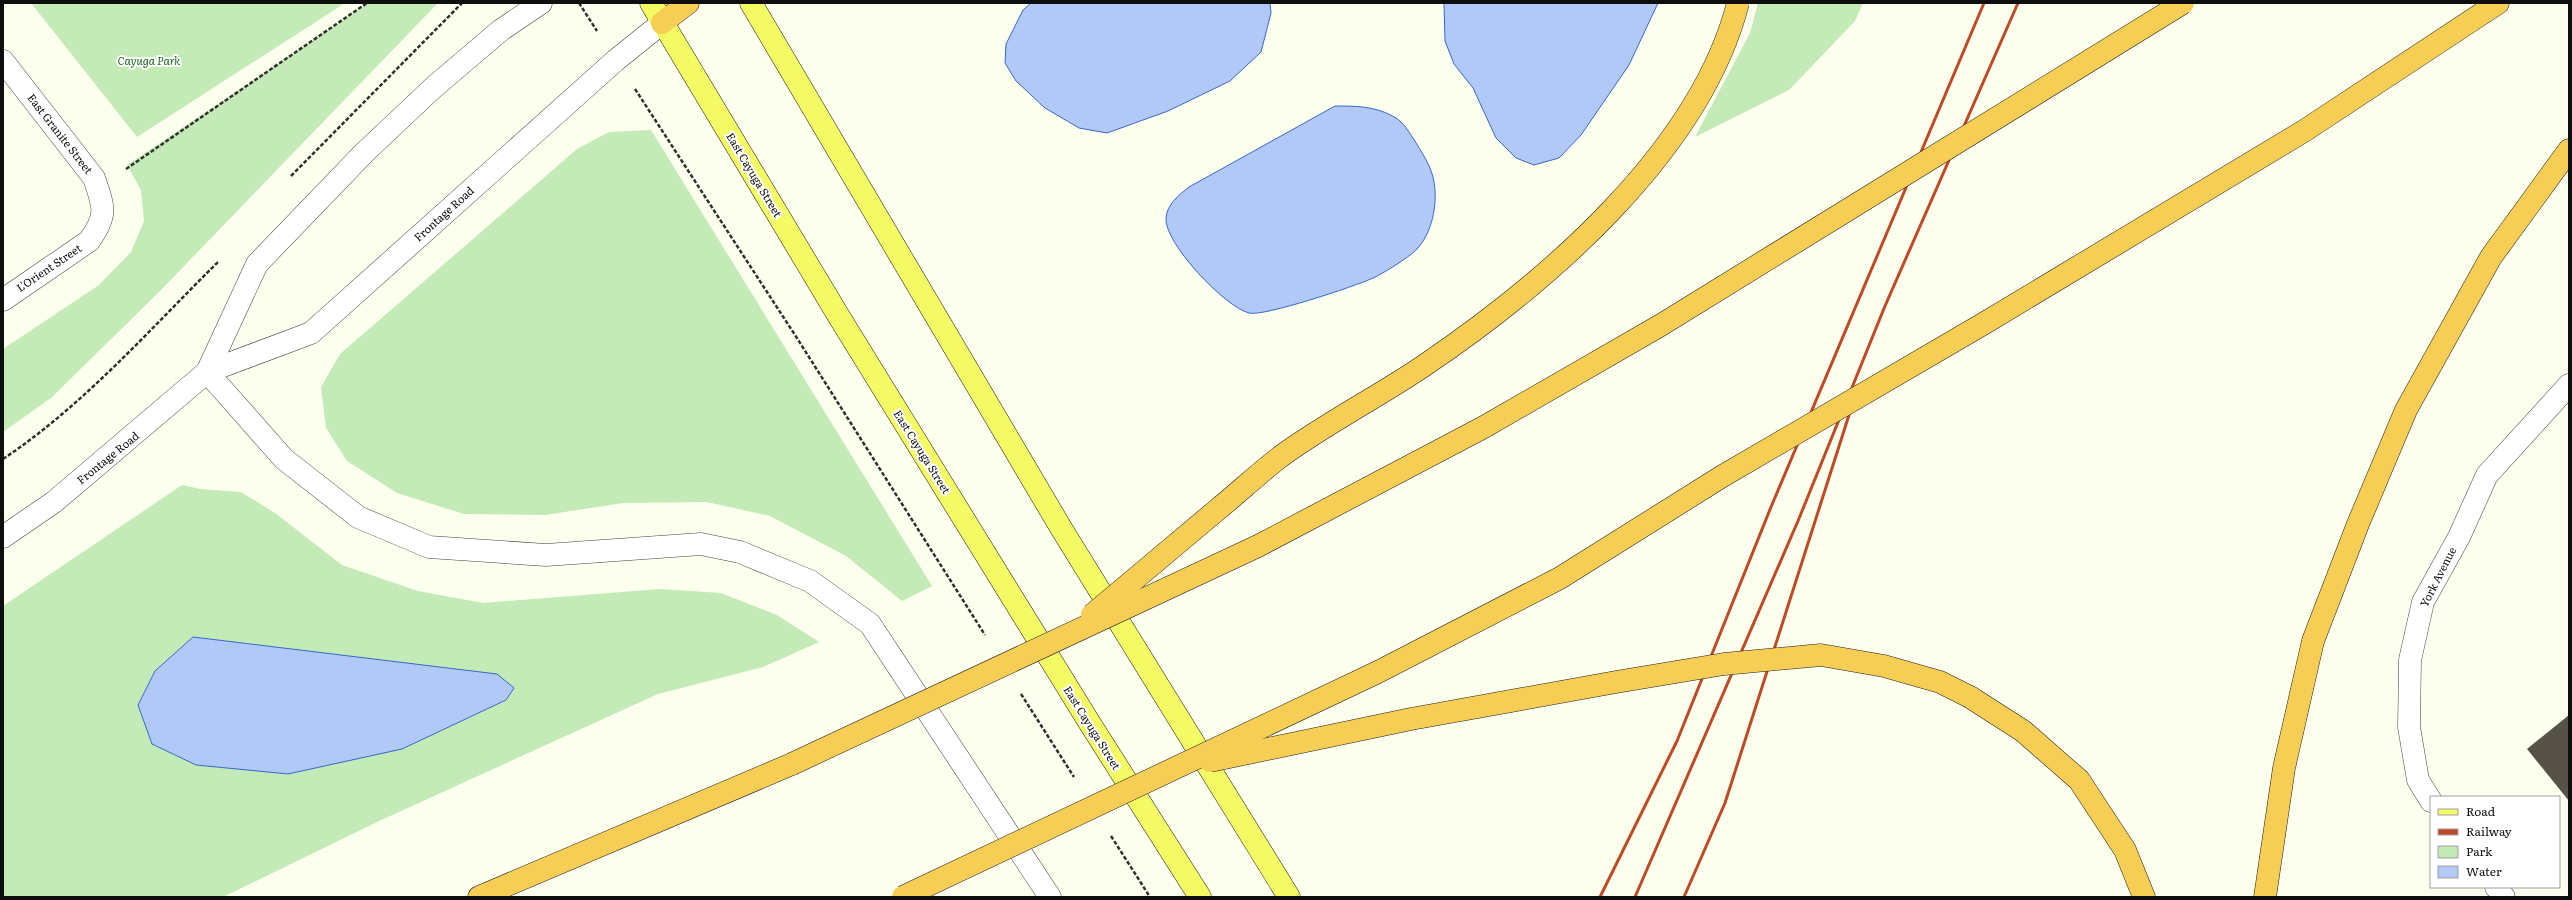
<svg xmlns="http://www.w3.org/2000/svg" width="2572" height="900" font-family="Literata,serif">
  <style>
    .green { fill: #c3eab7 }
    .water { fill: #b2c9f7; stroke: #3867cf }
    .building { fill: #56524a }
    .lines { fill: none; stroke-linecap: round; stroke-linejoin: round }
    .minor-casing { stroke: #414141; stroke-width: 23 }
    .major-casing { stroke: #1f1f1f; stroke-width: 23 }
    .highway-casing { stroke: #1f1f1f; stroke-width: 23 }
    .path { stroke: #303030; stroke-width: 2.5; stroke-dasharray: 4 2; stroke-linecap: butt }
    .minor { stroke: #fff; stroke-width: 22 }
    .major { stroke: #f3fa63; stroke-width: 22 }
    .highway { stroke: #f6ce55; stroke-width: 22 }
    .rail { stroke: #c04a24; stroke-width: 3 }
    .highway-bridge-casing { stroke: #1f1f1f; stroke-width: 23; stroke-linecap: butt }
    .highway-bridge { stroke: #f6ce55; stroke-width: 22 }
    .labels { text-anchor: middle; stroke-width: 4; stroke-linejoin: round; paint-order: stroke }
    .park-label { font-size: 11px; font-style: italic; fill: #1d6623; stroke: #fff }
    .street-label { font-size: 11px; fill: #0e0e0e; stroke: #fff }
  </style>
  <rect width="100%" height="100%" fill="#fdffee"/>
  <g class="green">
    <path d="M31,3H345L137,137Z"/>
    <path d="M369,3H438L160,291L51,398L3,432V349L99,285L131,252L144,221L141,190L127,165Z"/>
    <path d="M1758,3H1863L1855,21L1789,90L1695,137L1750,33Z"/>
    <path d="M651,130L932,586L902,601L846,556L770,516L707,502L623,503L545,515L464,514L397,493L347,461L326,428L321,387L340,354L577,149L609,132Z"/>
    <path d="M182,485L200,489L241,492L275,513L342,565L418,591L483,603L660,589L721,593L777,615L819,642L763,667L658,694L377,822L223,897H3V606Z"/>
  </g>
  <g class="water">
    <path d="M1031,3H1270L1271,13L1261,52L1230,81L1168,111L1107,133L1079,128L1045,108L1016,81L1005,63L1006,44L1023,10Z"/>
    <path d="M1444,3H1658L1629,65L1581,135L1559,158L1534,165L1516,158L1496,138L1473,88L1454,64L1445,41Z"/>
    <path d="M1335,106C1357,106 1376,106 1396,118C1403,122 1409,132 1413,138C1421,151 1432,167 1434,182C1438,204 1432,234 1416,250C1408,258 1384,273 1373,278C1356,286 1263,317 1249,313C1225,307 1164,243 1166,218C1167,204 1179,195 1189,187Z"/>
    <path d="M193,637L497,674L514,688L506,700L402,749L288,774L196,765L152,744L138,705L155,671Z"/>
  </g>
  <path class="building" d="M2569,715V801L2527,749Z"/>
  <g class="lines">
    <g class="minor-casing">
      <g id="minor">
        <path d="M3,61L94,178C104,207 108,215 89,241L3,300"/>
        <path d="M207,372L284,459L358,517L429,547L546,555L701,544L740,552L810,581L870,624L1050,897"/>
        <path d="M207,372L257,264L365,152L434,87L501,30L541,3"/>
        <path d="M3,537L54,502L207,372L311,333L616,60L662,23"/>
        <path d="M2431,801L2418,780L2409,727L2410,660L2423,602L2459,537L2487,475L2569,385"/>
        <path d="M2496,887L2504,897"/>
      </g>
    </g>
    <g class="major-casing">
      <g id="major">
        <path d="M651,3L838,315L1089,722L1200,897"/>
        <path d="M751,3L1061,528L1289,897"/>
      </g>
    </g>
    <g class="highway-casing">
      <g id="highway">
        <path d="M662,23L688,3"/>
        <path d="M2304,131L2498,3"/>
        <path d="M1970,697L2023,731L2079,780L2125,850L2144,897"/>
        <path d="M479,897L792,764"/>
        <path d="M2265,897L2284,768L2313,641L2358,524L2406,410L2491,257L2569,150"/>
      </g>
    </g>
    <g class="path">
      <path d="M579,3L597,31"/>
      <path d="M635,89L795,335L985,635"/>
      <path d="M126,169L367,3"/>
      <path d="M291,176L462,3"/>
      <path d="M3,459C84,405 150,329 219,261"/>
      <path d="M1021,694L1074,777"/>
      <path d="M1111,836L1150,897"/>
    </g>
    <use href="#minor" class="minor"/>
    <use href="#major" class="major"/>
    <use href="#highway" class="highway"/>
    <g class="rail">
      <path d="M1600,897L1677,741L1771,507L1984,3"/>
      <path d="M1635,897L1798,521L1885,306L2018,3"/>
      <path d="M1684,897L1725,803L1857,390"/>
    </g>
    <g class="highway-bridge-casing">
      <g id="highway-bridge">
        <path d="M1092,615C1134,580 1175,545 1217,510C1238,493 1258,474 1280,457C1325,424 1376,398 1422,367C1545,284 1700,152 1738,3"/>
        <path d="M1210,761L1411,719L1616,682L1724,664L1821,655L1884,666L1940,682L1970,697"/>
        <path d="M792,764L1258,546L1484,427L1661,325L2183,3"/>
        <path d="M903,897L1378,672L1560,578L1721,477L1983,324L2304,131"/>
      </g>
    </g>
    <use href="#highway-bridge" class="highway-bridge"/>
  </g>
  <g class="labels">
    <g class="park-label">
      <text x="149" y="65">Cayuga Park</text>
    </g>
    <g class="street-label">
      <text transform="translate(60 134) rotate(52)" y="4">East Granite Street</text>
      <text transform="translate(754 175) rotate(59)" y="4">East Cayuga Street</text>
      <text transform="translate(444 214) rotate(-42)" y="4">Frontage Road</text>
      <text transform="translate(49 268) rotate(-34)" y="4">L'Orient Street</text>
      <text transform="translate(922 452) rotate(58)" y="4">East Cayuga Street</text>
      <text transform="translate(108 458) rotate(-39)" y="4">Frontage Road</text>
      <text transform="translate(2438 577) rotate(-63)" y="4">York Avenue</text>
      <text transform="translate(1092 728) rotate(58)" y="4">East Cayuga Street</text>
    </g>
  </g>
  <rect width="2572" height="900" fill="none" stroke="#0e0e0e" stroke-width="8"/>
  <rect x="2430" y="796" width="130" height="92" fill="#ffffff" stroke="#9f9f9f"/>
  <rect x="2438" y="809" width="20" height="6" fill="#f3fa63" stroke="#9f9f9f"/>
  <text x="2466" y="816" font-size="12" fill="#0e0e0e">Road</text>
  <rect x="2438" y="829" width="20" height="6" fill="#c04a24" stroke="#9f9f9f"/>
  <text x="2466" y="836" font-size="12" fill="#0e0e0e">Railway</text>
  <rect x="2438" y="846" width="20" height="12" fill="#c3eab7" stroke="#9f9f9f"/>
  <text x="2466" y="856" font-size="12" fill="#0e0e0e">Park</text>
  <rect x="2438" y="866" width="20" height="12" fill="#b2c9f7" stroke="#9f9f9f"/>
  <text x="2466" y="876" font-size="12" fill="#0e0e0e">Water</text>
</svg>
